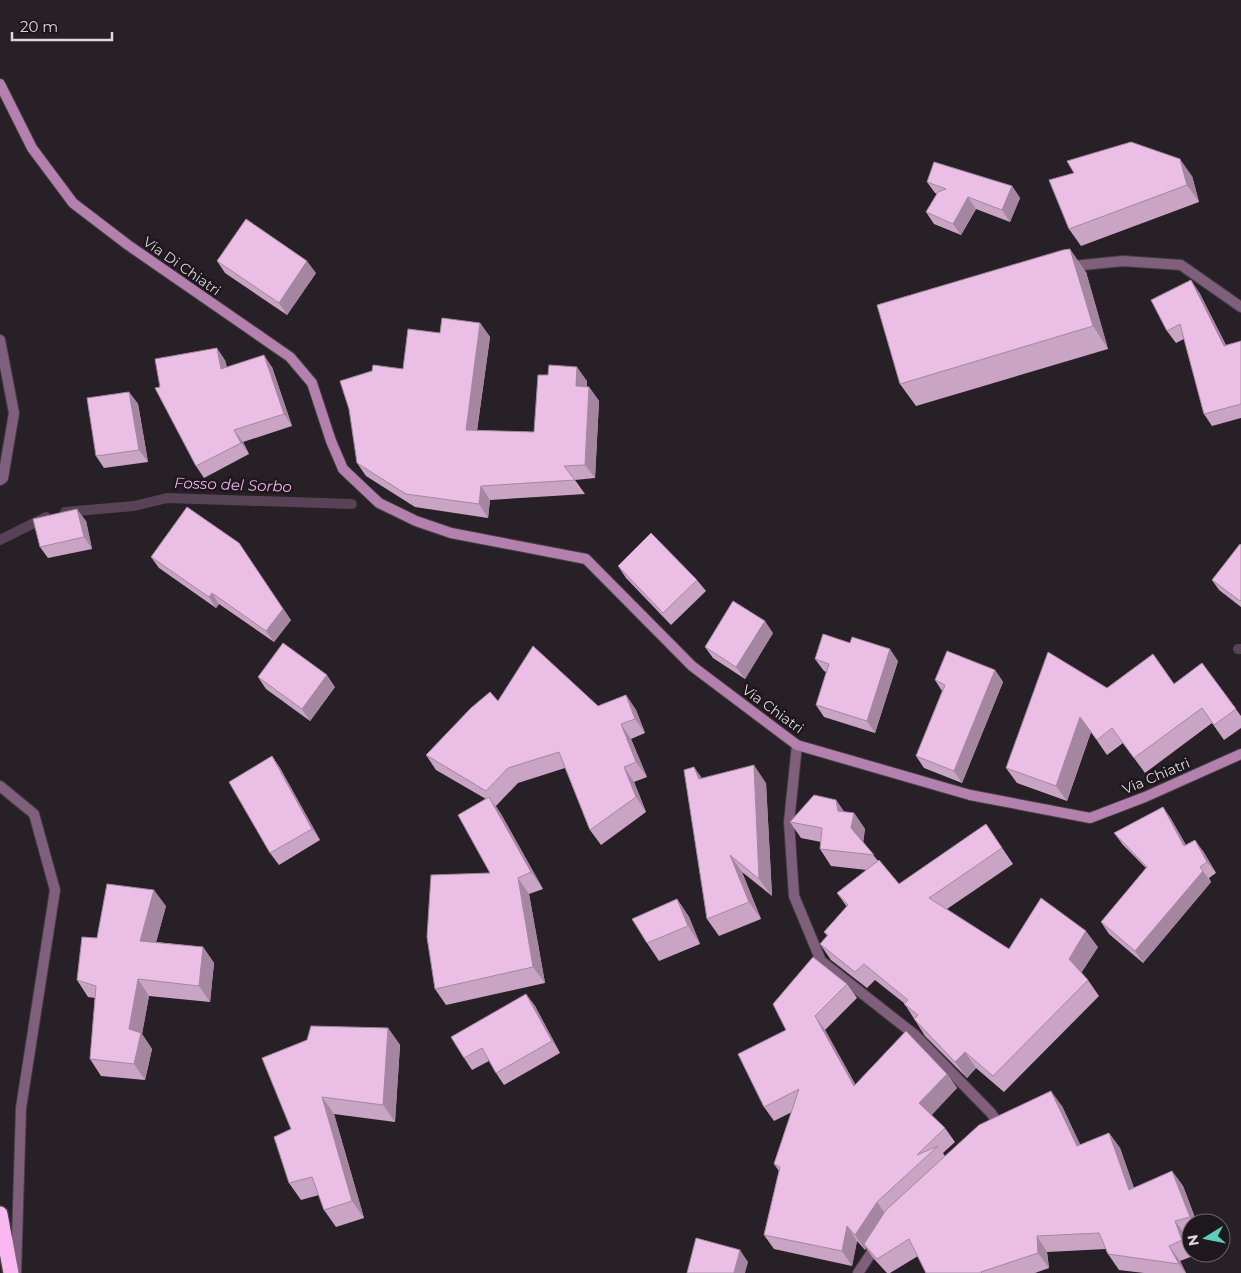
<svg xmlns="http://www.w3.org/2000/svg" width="1241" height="1273" font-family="Montserrat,sans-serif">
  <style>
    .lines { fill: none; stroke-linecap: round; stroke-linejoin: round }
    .stream { stroke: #574256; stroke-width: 10 }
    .street-casing { stroke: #453d44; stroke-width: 12 }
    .secondary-casing { stroke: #453d44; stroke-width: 12 }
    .highway-casing { stroke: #453d44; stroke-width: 18 }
    .street { stroke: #7f5f7b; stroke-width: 10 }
    .secondary { stroke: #b480ae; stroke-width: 10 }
    .highway { stroke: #f9b8f1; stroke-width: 15 }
    .wall { fill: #caa4c5 }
    .shaded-wall { fill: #a486a0 }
    .building { fill: #ebbfe5; stroke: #a486a0 }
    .labels { text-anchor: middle; stroke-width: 5; stroke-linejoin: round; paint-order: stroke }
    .street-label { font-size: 14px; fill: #ddd8dc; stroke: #1e171d }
    .water-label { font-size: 15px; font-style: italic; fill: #edafe6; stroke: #1e171d }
  </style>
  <rect width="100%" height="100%" fill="#282027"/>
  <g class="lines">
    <g class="stream">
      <path d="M65,512L134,506L167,498L352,504"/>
      <path d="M0,540L46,517"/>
      <path d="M1238,649H1241"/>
    </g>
    <g class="street-casing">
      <g id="street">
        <path d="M1073,266L1123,261L1181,265L1241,307"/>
        <path d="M0,340L14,413L3,478L0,480"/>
        <path d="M797,745L789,822L794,896L821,961L915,1035L991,1113L998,1123"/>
        <path d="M0,786L34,814L55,890L21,1108L16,1273"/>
        <path d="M858,1273L878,1243"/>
      </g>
    </g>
    <g class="secondary-casing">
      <path id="secondary" d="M0,84L32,148L73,203L128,245L290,357L312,383L331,441L343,469L379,503L416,521L451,533L586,559L692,666L797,745L970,795L1090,818L1145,797L1241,754"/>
    </g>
    <g class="highway-casing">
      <path id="highway" d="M0,1214L11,1273"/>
    </g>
    <use href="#street" class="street"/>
    <use href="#secondary" class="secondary"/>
    <use href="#highway" class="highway"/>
  </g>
  <g class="wall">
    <path d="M1192,176L1199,202L1081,246L1069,229Z"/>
    <path d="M927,182L1012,186L1020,198L1010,222L976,209L961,235L934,224L926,212L937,194L935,193Z"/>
    <path d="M217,261L316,273L287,315L225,273Z"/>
    <path d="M1086,272L1108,349L916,406L900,384Z"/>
    <path d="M1199,292L1226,345L1241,341V418L1212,426L1204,414L1184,339L1176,343L1167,331Z"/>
    <path d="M480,323L490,337L477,431L534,432L587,381V387H589L599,401L595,478L575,480L585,494L490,500L488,518L415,507L366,476L357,463L403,369L440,333Z"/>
    <path d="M225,360L227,367H272L292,426L243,442L249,454L204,478L196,466L160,387Z"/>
    <path d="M129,392L138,404L148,462L104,468L96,456Z"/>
    <path d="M86,521L92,549L48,558L40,547Z"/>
    <path d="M1241,545V607L1219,590L1212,580Z"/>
    <path d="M151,557L291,620L274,642L219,604L216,608L159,568Z"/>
    <path d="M618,566L697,580L706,591L671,625L626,578Z"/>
    <path d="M773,633L745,679L713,658L705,647Z"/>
    <path d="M815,659L898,661L875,733L824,717L816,705L826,672L824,671Z"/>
    <path d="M1202,663L1241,716V728L1224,740L1212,723L1145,773L1123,743L1107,755L1091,732L1067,801L1017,783L1006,768L1107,688L1174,684Z"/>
    <path d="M995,670L1003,682L962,783L924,768L916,756L942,691L935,680Z"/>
    <path d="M258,677L335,687L310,721L266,689Z"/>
    <path d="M626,695L636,710L645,733L631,739L647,777L634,782L646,812L601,845L590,830L565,768L518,783L496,806L495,805L501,814L543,889L529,894L545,983L446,1005L435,989L490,873L486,799L436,770L426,755L498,701L598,706Z"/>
    <path d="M272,756L280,768L320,840L279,865L270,853Z"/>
    <path d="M702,778L766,783L772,896L742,872L761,919L719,936L707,919Z"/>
    <path d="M836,800L844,812L854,813L865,829L863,842L878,861L899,884L986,824L1013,864L947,909L1009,949L1098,947L1081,973L1088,980L1099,996L1004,1092L976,1068L967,1078L925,1036L904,1003L875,980L867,988L831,960L820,944L827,936L824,932L847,907L837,893L867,870L831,866L820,849L821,842L801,838L790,822Z"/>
    <path d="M1163,807L1171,819L1186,845L1203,851L1216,873L1209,878L1211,882L1143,963L1109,934L1101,922L1146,868L1123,845L1114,833Z"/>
    <path d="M677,899L689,917L700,944L659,961L647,943Z"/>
    <path d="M166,906L156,942L203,947L214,963L210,1002L149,996L142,1034L152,1049L145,1080L101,1076L90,1059L95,998L88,997L77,980L97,938Z"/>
    <path d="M847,984L857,998L825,1030L855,1084L947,1074L957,1088L931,1115L945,1128L955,1142L943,1153L945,1156L1062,1106L1080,1145L1109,1133L1120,1148L1134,1188L1172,1171L1183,1186L1197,1223H1191V1235L1186,1236L1193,1256L1180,1261L1186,1273H1144L1119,1270L1108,1254L1106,1249L1047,1252L1049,1268L1035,1273H926L918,1256L890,1273H887L875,1260L866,1248L865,1250L857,1241L852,1266L774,1249L764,1235L779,1171L774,1164L792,1112L774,1121L764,1107L786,1030Z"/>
    <path d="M526,994L535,1006L560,1053L504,1085L496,1073L489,1061L472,1070L464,1058Z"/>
    <path d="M388,1028L400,1045L395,1122L334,1114L364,1218L336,1227L324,1210L319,1195L301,1200L289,1183L291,1129Z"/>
  </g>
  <g class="shaded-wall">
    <path d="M1180,159L1192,176L1199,202L1187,185Z"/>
    <path d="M1012,186L1020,198L1010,222L1002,210Z"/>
    <path d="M968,197L976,209L961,235L953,224Z"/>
    <path d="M1070,249L1086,272L1108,349L1093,326Z"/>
    <path d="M307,261L316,273L287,315L279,303Z"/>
    <path d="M1191,280L1199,292L1232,358L1224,346Z"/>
    <path d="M480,323L490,337L475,444L466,430Z"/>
    <path d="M217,348L225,360L229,381L221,369Z"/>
    <path d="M264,355L272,367L292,426L284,414Z"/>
    <path d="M577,367L587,381L586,400L576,386Z"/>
    <path d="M589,387L599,401L595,478L585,465Z"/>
    <path d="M129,392L138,404L148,462L139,450Z"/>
    <path d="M234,430L243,442L249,454L241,443Z"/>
    <path d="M481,486L490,500L488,518L479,504Z"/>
    <path d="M77,509L86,521L92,549L84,537Z"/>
    <path d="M239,543L291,620L274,642L266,631Z"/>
    <path d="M212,593L219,604L216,608L209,597Z"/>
    <path d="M765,621L773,633L745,679L736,667Z"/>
    <path d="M890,649L898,661L875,733L867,721Z"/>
    <path d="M995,670L1003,682L962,783L954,771Z"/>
    <path d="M327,675L335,687L310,721L302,709Z"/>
    <path d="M626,695L636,710L645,733L635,719Z"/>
    <path d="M1080,717L1091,732L1067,801L1056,786Z"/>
    <path d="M621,724L631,739L647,777L636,762Z"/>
    <path d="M272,756L280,768L320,840L312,829Z"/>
    <path d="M754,765L766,783L772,896L759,879Z"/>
    <path d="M624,767L634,782L646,812L636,797Z"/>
    <path d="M694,767L707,785L699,779Z"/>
    <path d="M489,797L501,814L543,889L531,872Z"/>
    <path d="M836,800L848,817L838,811Z"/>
    <path d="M1163,807L1171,819L1193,858L1184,846Z"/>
    <path d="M854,813L865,829L863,845L851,828Z"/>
    <path d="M1195,840L1203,851L1216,873L1207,862Z"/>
    <path d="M730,855L742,872L761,919L749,902Z"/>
    <path d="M1200,867L1211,882L1143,963L1135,951Z"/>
    <path d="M518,878L529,894L545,983L533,967Z"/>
    <path d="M154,890L166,906L152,957L140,941Z"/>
    <path d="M677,899L689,917L700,944L688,926Z"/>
    <path d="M1086,931L1098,947L1080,975L1069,959Z"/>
    <path d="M203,947L214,963L210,1002L199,986Z"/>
    <path d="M138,979L149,996L142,1034L152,1049L145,1080L134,1064L129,1029Z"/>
    <path d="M526,994L535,1006L560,1053L552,1041Z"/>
    <path d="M815,1016L825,1030L864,1100L854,1086Z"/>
    <path d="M388,1028L400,1045L395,1122L383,1105Z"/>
    <path d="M965,1052L976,1068L967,1078L955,1062Z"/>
    <path d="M947,1074L957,1088L929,1118L919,1103Z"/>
    <path d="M1051,1091L1062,1106L1088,1161L1077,1146Z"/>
    <path d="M322,1097L334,1114L364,1218L352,1201Z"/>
    <path d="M1109,1133L1120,1148L1140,1206L1129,1190Z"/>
    <path d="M1172,1171L1183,1186L1197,1223H1194L1190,1217Z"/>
    <path d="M877,1202L887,1216L864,1244L866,1248L865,1250L855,1235Z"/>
    <path d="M1175,1221L1186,1236L1191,1253H1192L1193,1256L1182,1240Z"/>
    <path d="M847,1226L857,1241L852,1266L842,1251Z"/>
    <path d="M1037,1236L1047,1252L1049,1268L1038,1253Z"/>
    <path d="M1169,1246L1180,1261L1186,1273H1185L1179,1264Z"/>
    <path d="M740,1250L748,1262L745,1273H734Z"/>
  </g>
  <g class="building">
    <path d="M1131,142L1180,159L1187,185L1069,229L1049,180L1074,173L1067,161Z"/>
    <path d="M934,162L1012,186L1002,210L968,197L953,224L926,212L938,192L946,189L927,182Z"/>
    <path d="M246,219L307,261L279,303L217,261Z"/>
    <path d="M1070,249L1093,326L900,384L877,305L1063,250Z"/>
    <path d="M1191,280L1224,346L1241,341V404L1204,414L1180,324L1167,331L1151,300Z"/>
    <path d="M442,318L480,323L466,430L534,432L538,375H548L549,365L577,367L576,386L589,387L585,465L564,466L575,480L481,486L479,504L406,494L357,463L349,409L340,381L372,371L373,365L403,369L408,329L440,333Z"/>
    <path d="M217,348L221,369L264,355L284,414L234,430L241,443L196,466L155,388L160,387L155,359Z"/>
    <path d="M129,392L139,450L96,456L87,398Z"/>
    <path d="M187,507L239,543L283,609L266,631L212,593L209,597L151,557Z"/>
    <path d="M77,509L84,537L40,547L33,519Z"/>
    <path d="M651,533L697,580L663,613L618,566Z"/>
    <path d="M1240,544L1241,545V600L1240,601L1212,580Z"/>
    <path d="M733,601L765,621L736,667L705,647Z"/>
    <path d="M823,634L850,643L852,637L890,649L867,721L816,705L829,664L815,659Z"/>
    <path d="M283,643L327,675L302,709L258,677Z"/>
    <path d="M533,646L598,706L626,695L635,719L621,724L636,762L624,767L636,797L590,830L559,752L508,768L486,791L426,755L471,708L490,692L498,701Z"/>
    <path d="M947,651L995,670L954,771L916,756L945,685L935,680Z"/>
    <path d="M1048,652L1107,688L1153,654L1174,684L1202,663L1236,709L1214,725L1202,708L1134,758L1112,728L1097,740L1080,717L1056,786L1006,768Z"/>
    <path d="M272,756L312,829L270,853L229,782Z"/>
    <path d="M754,765L759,879L730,855L749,902L707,919L684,770L694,767L699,779Z"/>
    <path d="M814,795L836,800L838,811L854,813L851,828L874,855L820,849L822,828L790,822Z"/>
    <path d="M489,797L531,872L518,878L533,967L435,989L427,937L431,875L490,873L458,815Z"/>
    <path d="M1163,807L1184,846L1195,840L1207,862L1200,867L1203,871L1135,951L1101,922L1147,867L1114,833Z"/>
    <path d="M986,824L1002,848L929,898L1009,949L1041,898L1086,931L1069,959L1088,980L993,1076L965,1052L955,1062L914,1019L918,1015L904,1004L908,1000L864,964L855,972L820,944L828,935L824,932L848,905L837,893L879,860L899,884Z"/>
    <path d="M107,884L154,890L140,941L203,947L199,986L138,979L129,1029L141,1033L134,1064L90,1059L96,986L77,980L82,937L97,938Z"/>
    <path d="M677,899L688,926L647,943L632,919Z"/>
    <path d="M813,957L847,984L815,1016L854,1086L906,1031L947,1074L919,1103L945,1128L917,1155L938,1146L877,1202L855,1235L847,1226L842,1251L764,1235L780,1167L774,1164L799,1089L764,1107L738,1054L786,1030L773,1004Z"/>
    <path d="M526,994L552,1041L496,1073L482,1048L464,1058L451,1037Z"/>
    <path d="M311,1026L388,1028L383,1105L322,1097L352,1201L324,1210L312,1177L289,1183L274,1137L291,1129L262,1058L307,1040Z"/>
    <path d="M1051,1091L1077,1146L1109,1133L1129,1190L1172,1171L1190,1217L1175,1221L1182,1240L1169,1246L1179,1264L1108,1254L1099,1233L1037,1236L1038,1253L981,1272L982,1273H926L909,1239L877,1259L864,1244L886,1210L979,1125Z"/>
    <path d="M696,1238L740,1250L734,1273H687Z"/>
  </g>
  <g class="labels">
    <g class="street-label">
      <text transform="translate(182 266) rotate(35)" y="5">Via Di Chiatri</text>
      <text transform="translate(773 709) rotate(36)" y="5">Via Chiatri</text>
      <text transform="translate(1156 776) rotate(-23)" y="5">Via Chiatri</text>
    </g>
    <g class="water-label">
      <text transform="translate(233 485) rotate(2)" y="5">Fosso del Sorbo</text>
    </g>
  </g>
  <g transform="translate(1206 1238) rotate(260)"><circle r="24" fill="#1e171d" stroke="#6a6469"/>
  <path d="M0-4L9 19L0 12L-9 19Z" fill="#5ccebb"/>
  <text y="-8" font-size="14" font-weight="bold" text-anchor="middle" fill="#ddd8dc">N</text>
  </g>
  <path d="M12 32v8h100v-8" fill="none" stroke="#ddd8dc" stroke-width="2.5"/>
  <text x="20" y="32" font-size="15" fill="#ddd8dc" stroke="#1e171d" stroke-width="4" paint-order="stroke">20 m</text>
</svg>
